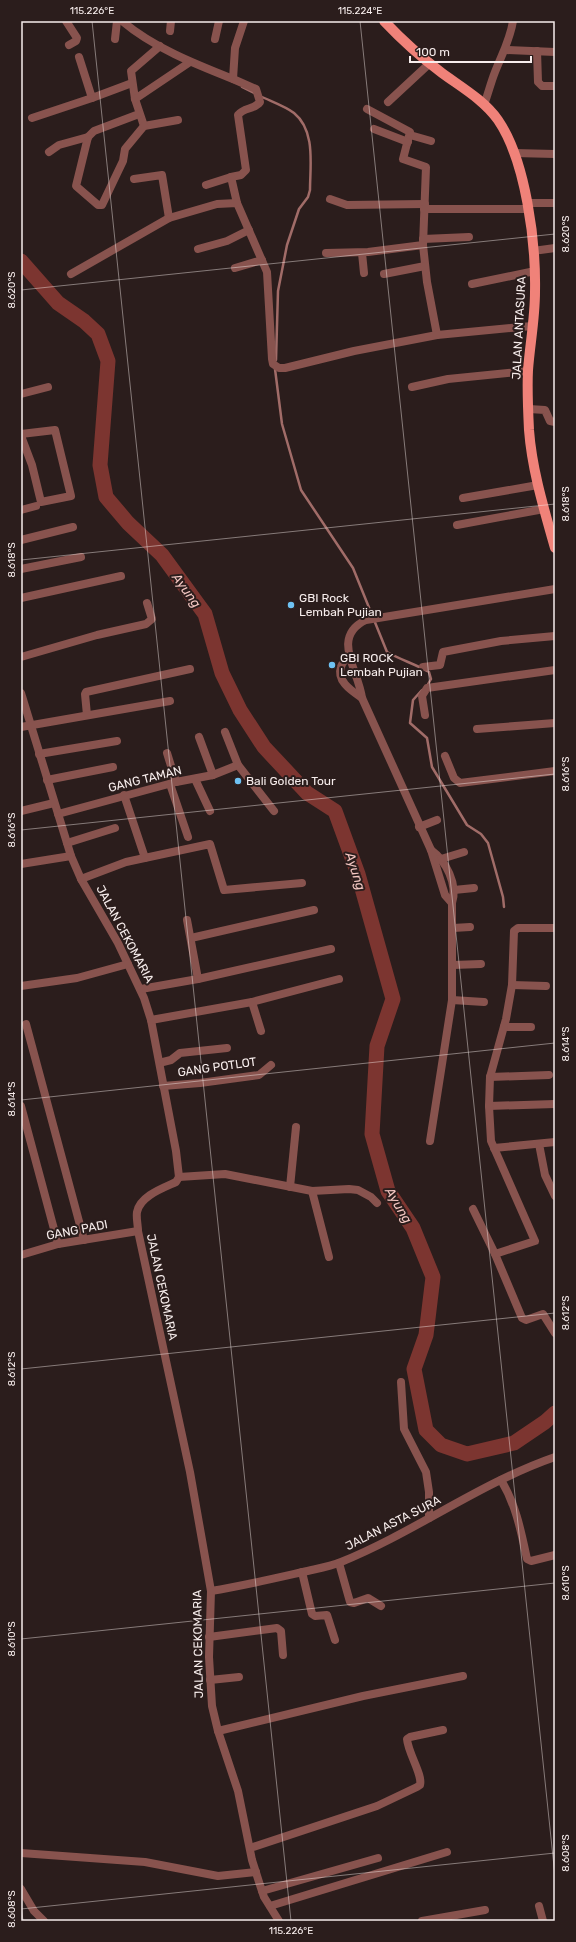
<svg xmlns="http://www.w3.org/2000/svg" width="576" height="1942" font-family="Rubik,sans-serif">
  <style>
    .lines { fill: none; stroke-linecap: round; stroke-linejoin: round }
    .stream { stroke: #a16c68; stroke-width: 2.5 }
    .river { stroke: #7c3530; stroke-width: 15 }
    .minor { stroke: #88534e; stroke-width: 8 }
    .major { stroke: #f08279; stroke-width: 10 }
    .ticks { fill: none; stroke: #f7edec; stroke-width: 1; stroke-opacity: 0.45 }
    .poi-dot { fill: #6ec2f3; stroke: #2b1d1c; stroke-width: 1.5 }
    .labels { text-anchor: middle; stroke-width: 4; stroke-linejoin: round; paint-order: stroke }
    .street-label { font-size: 12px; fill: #f7edec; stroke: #2b1d1c }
    .poi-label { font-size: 12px; fill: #f7edec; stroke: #2b1d1c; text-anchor: start }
    .water-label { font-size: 13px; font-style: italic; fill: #f4c7c2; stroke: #2b1d1c }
    .neatline { fill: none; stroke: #f7edec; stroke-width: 1.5 }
    .ticks-label { font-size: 10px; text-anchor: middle; fill: #f7edec }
  </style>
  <rect width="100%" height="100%" fill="#2b1d1c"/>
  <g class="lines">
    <g class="stream">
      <path d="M242,87L256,94"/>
      <path d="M260,96C270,101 285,106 294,113C316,131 310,165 310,190L308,197L299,209L287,245L278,291L276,360"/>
      <path d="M275,369L282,424L301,490L353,568L387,652C401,660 415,664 429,672L431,679L427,686"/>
      <path d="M422,690L413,700L410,723L427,738L432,767L467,825L481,834L488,843L503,897L504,907"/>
    </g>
    <path class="river" d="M21,261L58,303L84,321L98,334L108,361L100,465L106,497L128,523L162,555L205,614L222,673L240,710L264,747L307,793L335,811L358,874L393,999L377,1046L372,1134L388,1191L413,1228L433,1277L426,1335L414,1369L426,1430L441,1445L467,1454L514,1443L545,1422L555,1413"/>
    <g class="minor">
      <path d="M66,21L77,38L76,41L69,45"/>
      <path d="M122,21C154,48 195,64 233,79"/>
      <path d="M170,31L171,21"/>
      <path d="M115,39L117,21"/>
      <path d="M215,39L219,21"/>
      <path d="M160,46L131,71L135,99L144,126L178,120"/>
      <path d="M506,50L555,52"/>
      <path d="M537,51L538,82L542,86H555"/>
      <path d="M79,57L92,98L132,83"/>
      <path d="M135,99L190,62"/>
      <path d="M388,102L430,63"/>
      <path d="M484,105C488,94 491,82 495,72C502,54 510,40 513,21"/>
      <path d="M367,109L410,132L403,159L426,167L423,245L427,282L437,335"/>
      <path d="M139,114L94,131L88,137L76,186L98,205H102L123,161L125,149L144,126"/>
      <path d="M32,118L92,98"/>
      <path d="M374,129L408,142"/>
      <path d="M410,135L431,141"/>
      <path d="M49,152L59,145L88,137"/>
      <path d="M514,153L555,154"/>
      <path d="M231,177L241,175L246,170L238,115C244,107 254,110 260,102L256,89L233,79L235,48L244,21"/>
      <path d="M134,179L162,175L169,218"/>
      <path d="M206,185L231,177L237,203"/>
      <path d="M330,199L347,205L425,204"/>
      <path d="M527,203H555"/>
      <path d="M424,209H527"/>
      <path d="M423,239L469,237"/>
      <path d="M198,249L227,241L249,230"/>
      <path d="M533,251L555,248"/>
      <path d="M326,253L368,252L423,245"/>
      <path d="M362,253L364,273"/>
      <path d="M235,268L262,260"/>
      <path d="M71,274L169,218L217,204L237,203L267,272L272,359L273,364L279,368H285L354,351L437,335L532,326"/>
      <path d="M384,274L425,266"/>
      <path d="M472,284L535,271"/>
      <path d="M412,387L448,379L528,371"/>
      <path d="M21,394L48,387"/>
      <path d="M529,409L545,410L550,421L555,422"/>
      <path d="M21,434L55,430L71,496L41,502L32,465L21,436"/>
      <path d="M463,498L538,485"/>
      <path d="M21,510L36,506"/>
      <path d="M457,525L544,509"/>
      <path d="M21,540L73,527"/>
      <path d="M21,569L81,557"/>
      <path d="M21,598L121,576"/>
      <path d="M348,655C346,659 342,663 341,667C336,681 352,691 362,698"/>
      <path d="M21,657L97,635L146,624L152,619L147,603"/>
      <path d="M423,667L440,665L443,652L501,641L555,636"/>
      <path d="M21,693L71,856L81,879L118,943L144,998L151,1020L176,1151L179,1177L176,1182C163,1188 140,1196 137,1212C136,1218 138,1225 138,1231L190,1472L211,1591L209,1657L212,1706L218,1731L238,1791L252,1860L259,1882L264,1897L279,1921"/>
      <path d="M87,715L85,694L86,692L190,669"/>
      <path d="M425,715L422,696L427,688L555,670"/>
      <path d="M21,727L170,701"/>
      <path d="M477,729L555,723"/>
      <path d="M225,732L238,765L274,811"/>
      <path d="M199,737L213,775"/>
      <path d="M167,753L176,782"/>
      <path d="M39,754L117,741"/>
      <path d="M445,756L454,778L460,783L555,771"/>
      <path d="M195,779L210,811"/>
      <path d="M47,780L113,767"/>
      <path d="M170,784L188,837"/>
      <path d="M124,795L145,858"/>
      <path d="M21,811L54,803"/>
      <path d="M58,814L176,782L213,775L238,765"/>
      <path d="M419,827L437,820"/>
      <path d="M67,843L115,828"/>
      <path d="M431,850C446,861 458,884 452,903"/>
      <path d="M441,859L464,852"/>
      <path d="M21,864L71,856"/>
      <path d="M81,879L126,862L210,844L224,890L302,883"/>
      <path d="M454,890L474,888"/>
      <path d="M187,920L198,979"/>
      <path d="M453,928L470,927"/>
      <path d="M191,938L314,910"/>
      <path d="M453,965L481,964"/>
      <path d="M512,985L546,986"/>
      <path d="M21,986L77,978L128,964"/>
      <path d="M141,989L198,979L331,949"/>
      <path d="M452,1000L484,1002"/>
      <path d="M252,1002L261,1031"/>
      <path d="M151,1020L252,1002L339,979"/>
      <path d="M26,1024L84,1240"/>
      <path d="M504,1027H531"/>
      <path d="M163,1062L171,1060L180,1053L227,1048"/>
      <path d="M490,1077L549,1075"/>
      <path d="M163,1086L200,1083L259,1075L271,1065"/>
      <path d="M21,1106L58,1244"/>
      <path d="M489,1106L555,1104"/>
      <path d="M430,1141L452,1000V903L445,895L431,850L362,698C359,671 330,637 366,620L555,589"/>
      <path d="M539,1144L545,1175L555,1196"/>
      <path d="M494,1148L555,1142"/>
      <path d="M179,1177L225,1174L312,1191L349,1189L358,1190L371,1197L377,1203"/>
      <path d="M290,1187L296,1127"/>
      <path d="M312,1191L329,1257"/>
      <path d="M473,1209L495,1254L522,1318L526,1320L543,1314L555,1333"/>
      <path d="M495,1254L535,1241L491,1141L489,1106L490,1077L506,1019L512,985L514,931L518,928H555"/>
      <path d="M21,1255L58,1244L138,1231"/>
      <path d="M401,1382L404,1429L426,1472L429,1492V1518"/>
      <path d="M501,1480C516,1505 521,1531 527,1559L531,1561L555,1555"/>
      <path d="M339,1563L350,1602L354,1603L368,1598L381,1606"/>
      <path d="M302,1572L312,1614L315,1616L327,1615L335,1640"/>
      <path d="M211,1591C242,1586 272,1579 303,1572C315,1569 329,1567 341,1562C415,1532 480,1483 555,1457"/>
      <path d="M209,1637L277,1628L281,1631L283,1655"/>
      <path d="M210,1680L239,1677"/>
      <path d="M218,1731L363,1696L463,1676"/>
      <path d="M250,1848L377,1806L417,1787L420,1785C423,1775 408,1753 407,1739L410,1737L443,1730"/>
      <path d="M21,1853L145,1862L218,1876L256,1872"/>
      <path d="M21,1889L34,1911L44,1921"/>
      <path d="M262,1891L378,1858"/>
      <path d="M270,1906L447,1852"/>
      <path d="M539,1906L543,1921"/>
      <path d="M422,1921L485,1910"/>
    </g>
    <path class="major" d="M384,21C402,40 422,58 442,73C461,87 484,100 498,120C526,161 536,242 535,292C535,318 530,344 528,370C527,389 528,410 529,430C532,470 544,509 555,548"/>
  </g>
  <path class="ticks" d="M92,21L291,1921M360,21L555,1876M21,290L555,234M21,560L555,504M21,830L555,774M21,1100L555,1043M21,1369L555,1313M21,1639L555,1583M21,1905L23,1921M21,1909L555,1853"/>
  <g class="poi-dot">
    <circle cx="291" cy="605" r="4"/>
    <circle cx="332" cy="665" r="4"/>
    <circle cx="238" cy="781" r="4"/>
  </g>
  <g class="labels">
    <g class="street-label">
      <text transform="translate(519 328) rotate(-87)" y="4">JALAN ANTASURA</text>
      <text transform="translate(145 779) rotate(-14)" y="4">GANG TAMAN</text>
      <text transform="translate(125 934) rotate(62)" y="4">JALAN CEKOMARIA</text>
      <text transform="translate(217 1067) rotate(-8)" y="4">GANG POTLOT</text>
      <text transform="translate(77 1230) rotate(-11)" y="4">GANG PADI</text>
      <text transform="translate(162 1287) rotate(78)" y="4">JALAN CEKOMARIA</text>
      <text transform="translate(393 1523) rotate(-27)" y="4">JALAN ASTA SURA</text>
      <text transform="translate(198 1644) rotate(-91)" y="4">JALAN CEKOMARIA</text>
    </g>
    <g class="poi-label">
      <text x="299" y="602">GBI Rock<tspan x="299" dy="14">Lembah Pujian</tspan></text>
      <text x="340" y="662">GBI ROCK<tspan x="340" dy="14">Lembah Pujian</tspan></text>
      <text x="246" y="785">Bali Golden Tour</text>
    </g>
    <g class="water-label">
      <text transform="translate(187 590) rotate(54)" y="5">Ayung</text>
      <text transform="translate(356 871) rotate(72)" y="5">Ayung</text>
      <text transform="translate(399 1205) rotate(59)" y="5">Ayung</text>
    </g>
  </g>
  <rect width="576" height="1942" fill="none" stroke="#2b1d1c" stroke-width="44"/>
  <path d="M410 56v6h121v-6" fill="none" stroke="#f7edec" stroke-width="2"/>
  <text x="416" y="56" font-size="12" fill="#f7edec" stroke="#2b1d1c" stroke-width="3" paint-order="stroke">100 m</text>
  <rect x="22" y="22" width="532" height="1898" class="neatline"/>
  <g class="ticks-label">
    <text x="92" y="14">115.226°E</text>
    <text x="360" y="14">115.224°E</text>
    <text transform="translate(565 234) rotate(-90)" y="4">8.620°S</text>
    <text transform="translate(11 290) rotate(-90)" y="4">8.620°S</text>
    <text transform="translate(565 504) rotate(-90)" y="4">8.618°S</text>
    <text transform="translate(11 560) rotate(-90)" y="4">8.618°S</text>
    <text transform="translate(565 774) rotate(-90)" y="4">8.616°S</text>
    <text transform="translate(11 830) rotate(-90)" y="4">8.616°S</text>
    <text transform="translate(565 1044) rotate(-90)" y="4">8.614°S</text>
    <text transform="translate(11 1099) rotate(-90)" y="4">8.614°S</text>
    <text transform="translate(565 1313) rotate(-90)" y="4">8.612°S</text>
    <text transform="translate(11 1369) rotate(-90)" y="4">8.612°S</text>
    <text transform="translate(565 1583) rotate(-90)" y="4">8.610°S</text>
    <text transform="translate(11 1639) rotate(-90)" y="4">8.610°S</text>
    <text transform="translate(565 1853) rotate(-90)" y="4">8.608°S</text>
    <text transform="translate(11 1909) rotate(-90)" y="4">8.608°S</text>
    <text x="291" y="1934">115.226°E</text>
  </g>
</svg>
